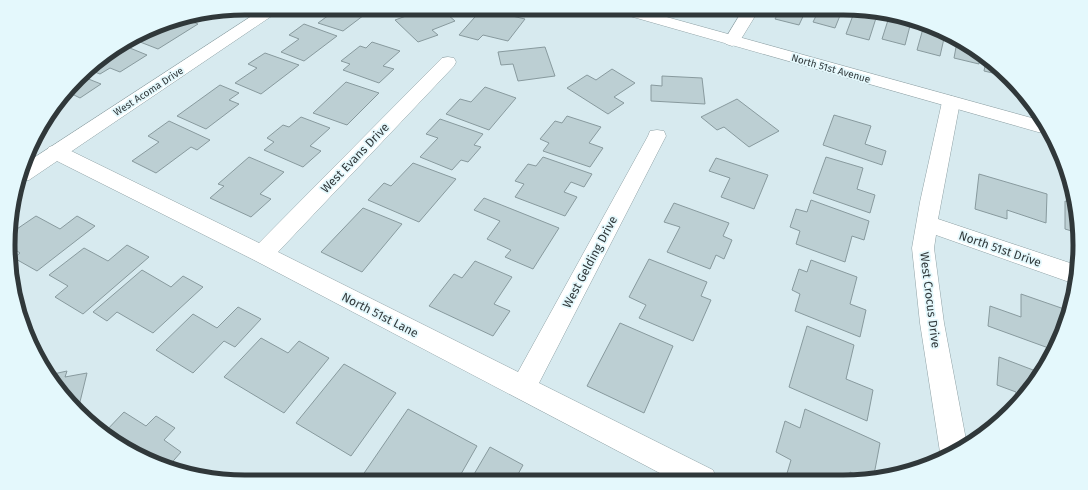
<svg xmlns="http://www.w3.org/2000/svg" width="1088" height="490" font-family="'Fira Sans',sans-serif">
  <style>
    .building { fill: #bccfd3; stroke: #889a9e }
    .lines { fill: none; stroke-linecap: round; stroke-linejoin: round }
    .street-casing { stroke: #90a2a6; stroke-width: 1 }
    .secondary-casing { stroke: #90a2a6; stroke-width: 1 }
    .primary-casing { stroke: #90a2a6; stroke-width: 1 }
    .street { fill: #fff; fill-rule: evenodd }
    .secondary { fill: #fff; fill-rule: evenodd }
    .primary { fill: #fff; fill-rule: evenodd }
    .labels { text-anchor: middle; stroke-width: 3.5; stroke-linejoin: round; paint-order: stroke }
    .far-street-label { font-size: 10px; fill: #30383a; stroke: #e4f8fc }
    .street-label { font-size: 12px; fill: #30383a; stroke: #e4f8fc }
    .rim { fill: none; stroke: #30383a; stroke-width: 5 }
  </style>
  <rect width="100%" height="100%" fill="#d7eaef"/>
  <g class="building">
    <path d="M328,8H371L372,9L343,31L318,23L333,12L325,10Z"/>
    <path d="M440,8L455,21L432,30L438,35L418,42L395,20L417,12L420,16Z"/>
    <path d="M781,8H807L799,25L775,19Z"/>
    <path d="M820,8H843L835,28L813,22Z"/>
    <path d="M482,9L525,19L508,41L483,35L478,40L459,35Z"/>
    <path d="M855,10L877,15L869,40L846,34Z"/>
    <path d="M213,13L202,20L194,17Z"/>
    <path d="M889,17L911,22L905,45L882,39Z"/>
    <path d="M182,18L198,24L158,49L135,40L169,21Z"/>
    <path d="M304,24L337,36L304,61L281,52L299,39L289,35Z"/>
    <path d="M924,25L937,28L945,34L940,56L917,50Z"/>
    <path d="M372,42L400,51L383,66L394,69L379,83L343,70L350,64L341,61L360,46L366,48Z"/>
    <path d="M957,42L980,57L979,64L954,58Z"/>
    <path d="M125,46L147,55L120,72L110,68L100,74L87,69Z"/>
    <path d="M545,47L555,76L518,81L513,64L501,65L498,52Z"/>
    <path d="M265,53L299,65L261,94L235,83L257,68L248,64Z"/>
    <path d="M986,61L1010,77L984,71Z"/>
    <path d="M612,69L635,83L614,97L624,103L608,114L567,88L587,75L596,80Z"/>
    <path d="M81,76L101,84L80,98L72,94L60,102Z"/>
    <path d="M662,76L702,78L705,104L651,101V85L662,86Z"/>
    <path d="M346,82L379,93L347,125L313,113Z"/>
    <path d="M220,85L239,93L229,100L239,104L206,129L177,116Z"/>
    <path d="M485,87L516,98L489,130L446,114L460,99L471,102Z"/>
    <path d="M737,99L779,131L749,147L724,127L717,130L701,117Z"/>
    <path d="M834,115L871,126L865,144L886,151L882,165L823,145Z"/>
    <path d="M567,116L601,127L589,143L603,148L590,167L543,151L549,143L540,139L555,121L562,123Z"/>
    <path d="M301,117L330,128L310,146L321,151L303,167L264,150L274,142L267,138L283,125L289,127Z"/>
    <path d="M440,119L483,134L474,145L481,147L468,162L461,160L452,170L420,157L438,138L426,134Z"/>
    <path d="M169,121L210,140L197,150L191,147L156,173L132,161L159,142L148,136Z"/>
    <path d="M249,157L284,172L260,194L271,199L251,217L210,198L224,186L218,184Z"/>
    <path d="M543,157L592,174L584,187L571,182L564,192L577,197L565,216L515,197L524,184L515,181L528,164L536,166Z"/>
    <path d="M826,157L863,168L857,189L875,195L870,213L813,193Z"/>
    <path d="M716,158L768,175L754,209L721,197L730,178L709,171Z"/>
    <path d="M413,163L456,179L419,222L368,200L384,183L391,186Z"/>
    <path d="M979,174L1047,194L1046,223L1007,210V219L975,209Z"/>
    <path d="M484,198L559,228L533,269L505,257L511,250L487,239L500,221L474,210Z"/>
    <path d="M811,200L869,221L864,240L852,236L845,262L796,244L800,231L790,227L796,209L807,212Z"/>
    <path d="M1065,201L1072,203L1078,233L1065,229Z"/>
    <path d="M674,203L729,223L723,236L732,240L724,259L716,255L710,269L667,252L680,227L664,222Z"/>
    <path d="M363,208L402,224L362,272L321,252Z"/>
    <path d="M36,216L60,229L77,216L95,226L37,271L14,258L20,253L11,247V233Z"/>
    <path d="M127,245L149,257L83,314L55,297L68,286L49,275L84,248L108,261Z"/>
    <path d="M649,259L707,282L701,296L711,300L693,341L639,318L646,305L629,297Z"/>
    <path d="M811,260L857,277L850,304L866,310L860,337L795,311L800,294L792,290L799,269L807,272Z"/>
    <path d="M475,261L512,277L494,304L510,311L493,336L429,306L454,274L462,278Z"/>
    <path d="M142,270L171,287L183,276L203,287L153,333L117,312L107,321L93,312Z"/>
    <path d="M1021,294L1067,310L1062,335L1054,350L988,326L990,306L1021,317Z"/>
    <path d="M238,307L261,319L235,347L224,341L193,373L156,350L193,314L217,328Z"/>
    <path d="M620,323L673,346L644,413L587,386Z"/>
    <path d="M807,326L854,345L846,379L873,390L867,421L789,387Z"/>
    <path d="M261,338L288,353L299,341L329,358L284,413L224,377Z"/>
    <path d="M999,357L1041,373L1031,389L1016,405V392L997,385Z"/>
    <path d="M344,364L396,393L351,456L296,423Z"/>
    <path d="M67,371L65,377L87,373L78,410L49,375Z"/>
    <path d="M408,409L477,446L457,481L358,482Z"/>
    <path d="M805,409L880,443L873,480H866L850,472L849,480H785L791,460L776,452L785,421L800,428Z"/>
    <path d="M124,412L146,426L156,416L175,428L164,440L181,452L168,467L155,464L104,433Z"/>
    <path d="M490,447L523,465L516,478L521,481H470Z"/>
  </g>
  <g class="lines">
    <g class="street-casing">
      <g id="street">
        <path d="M744,8H760L738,44L732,46L726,44L724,41Z"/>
        <path d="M448,57L454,58L456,62L454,66L278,252L518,372L648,136L650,131L657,130L664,131L666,136L539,383L713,470L717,480L675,481L254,260L49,157L46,152L49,147L56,145L63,147L259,243L442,58Z"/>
        <path d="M951,96L957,98L960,102L938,219L1076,265L1072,283L936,235L934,248L944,323L967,445L943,459L940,452L920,323L912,248L920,202L942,102L945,98Z"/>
      </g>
    </g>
    <g class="secondary-casing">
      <path id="secondary" d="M264,8H282L279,11L29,180L19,181L26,163Z"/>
    </g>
    <g class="primary-casing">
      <path id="primary" d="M609,8H634L1039,120L1048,133L1038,132L612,11Z"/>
    </g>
    <use href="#street" class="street"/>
    <use href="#secondary" class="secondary"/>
    <use href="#primary" class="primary"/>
  </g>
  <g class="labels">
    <g class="far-street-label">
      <text transform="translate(831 68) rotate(16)" y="4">North 51st Avenue</text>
      <text transform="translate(148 91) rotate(-33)" y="4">West Acoma Drive</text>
    </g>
    <g class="street-label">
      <text transform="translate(355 158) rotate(-46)" y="4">West Evans Drive</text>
      <text transform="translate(1000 249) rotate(19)" y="4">North 51st Drive</text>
      <text transform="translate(590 262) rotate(-62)" y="4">West Gelding Drive</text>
      <text transform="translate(930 300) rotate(83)" y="4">West Crocus Drive</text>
      <text transform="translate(380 315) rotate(27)" y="4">North 51st Lane</text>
    </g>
  </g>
  <path d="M0 0H1088V490H0ZM245 15H843A230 230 0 0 1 1073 245V245A230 230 0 0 1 843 475H245A230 230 0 0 1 15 245V245A230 230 0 0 1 245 15Z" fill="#e4f8fc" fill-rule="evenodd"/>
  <path class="rim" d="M245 15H843A230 230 0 0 1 1073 245V245A230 230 0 0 1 843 475H245A230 230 0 0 1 15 245V245A230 230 0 0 1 245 15Z"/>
</svg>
